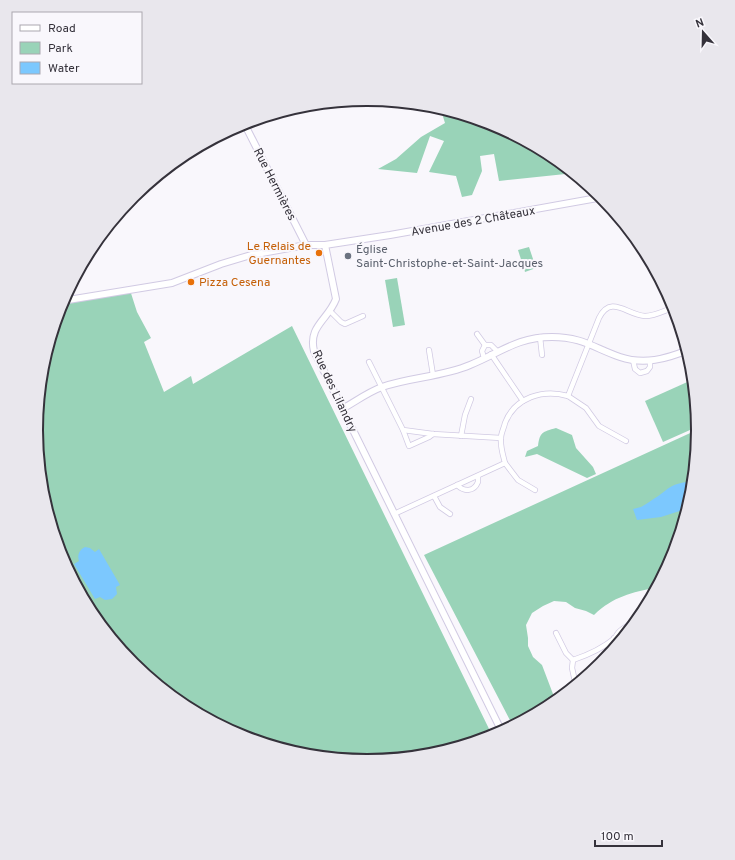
<svg xmlns="http://www.w3.org/2000/svg" width="735" height="860" font-family="Overpass,sans-serif">
  <style>
    .green { fill: #99d3b8 }
    .water { fill: #7cc8fe }
    .lines { fill: none; stroke-linecap: round; stroke-linejoin: round }
    .street-casing { stroke: #d1cae3; stroke-width: 6 }
    .secondary-casing { stroke: #d1cae3; stroke-width: 8 }
    .street { stroke: #fff; stroke-width: 4.5 }
    .secondary { stroke: #fff; stroke-width: 6 }
    .food-dot { fill: #e8710a; stroke: #f9f7fc; stroke-width: 1.5 }
    .worship-dot { fill: #6b7280; stroke: #f9f7fc; stroke-width: 1.5 }
    .labels { text-anchor: middle; stroke-width: 4; stroke-linejoin: round; paint-order: stroke }
    .street-label { font-size: 12px; fill: #35323b; stroke: #f9f7fc }
    .food-label { font-size: 12px; fill: #c56008; stroke: #f9f7fc; text-anchor: end }
    .worship-label { font-size: 12px; fill: #5b616d; stroke: #f9f7fc; text-anchor: start }
    .rim { fill: none; stroke: #35323b; stroke-width: 2 }
  </style>
  <rect width="100%" height="100%" fill="#f9f7fc"/>
  <g class="green">
    <path d="M440,107L495,124L552,154L575,173L499,181L494,154L480,156L482,171L472,195L462,197L456,176L429,172L444,141L430,136L417,173L378,169L396,159L421,137L445,123Z"/>
    <path d="M529,247L536,268L525,272L518,250Z"/>
    <path d="M397,278L405,325L393,327L385,280Z"/>
    <path d="M129,287L137,312L151,338L144,342L164,392L191,376L193,384L292,326L493,737L432,755L367,761L303,755L240,736L183,706L133,664L92,614L61,557L42,494L36,430L42,365L61,303Z"/>
    <path d="M694,379L699,426L663,442L645,401Z"/>
    <path d="M556,428L572,435L576,448L593,467L596,474L587,478L537,454L525,457L527,451L538,446C540,432 542,432 556,428Z"/>
    <path d="M699,429L693,495L674,557L657,587C631,593 614,596 594,615L586,611L575,608L566,602L554,601L543,606L532,613L526,625L528,638V646L533,657L542,665L553,694L554,704L513,726L424,555Z"/>
  </g>
  <g class="water">
    <path d="M687,482L693,486V495L689,508L661,517L637,520L633,509C636,508 638,508 641,507C645,505 649,502 652,500C668,491 666,485 687,482Z"/>
    <path d="M85,547L90,548L95,552L99,549L120,585L116,587L117,594L112,599L105,600L100,597L95,599L74,564L79,561C77,555 79,550 85,547Z"/>
  </g>
  <g class="lines">
    <g class="street-casing">
      <g id="street">
        <path d="M330,311L341,322L345,324L363,316"/>
        <path d="M477,334L485,345"/>
        <path d="M540,337L542,355"/>
        <path d="M429,350L433,375"/>
        <path d="M491,354L523,401"/>
        <path d="M484,358L482,351L485,345H491L497,351"/>
        <path d="M633,360L635,369L640,373L647,371L650,367V361"/>
        <path d="M369,362L403,430L433,434L501,438"/>
        <path d="M568,396L586,408L599,426L626,441"/>
        <path d="M403,430L409,446L429,437L433,434"/>
        <path d="M461,436L465,415L471,399"/>
        <path d="M505,463L518,480L535,490"/>
        <path d="M457,485C464,492 474,492 478,482V476"/>
        <path d="M434,496L440,507L450,514"/>
        <path d="M394,514L505,463C503,455 500,446 501,438C501,433 504,428 505,423C515,397 543,389 568,396L599,318C611,294 627,315 645,316C656,316 665,310 675,307"/>
        <path d="M556,633L566,653L573,660"/>
        <path d="M614,638L623,639"/>
        <path d="M573,660C588,655 603,648 615,638C616,636 617,634 618,633C623,627 631,624 637,621"/>
        <path d="M573,660L572,668L576,686"/>
      </g>
    </g>
    <g class="secondary-casing">
      <g id="secondary">
        <path d="M244,123L306,245"/>
        <path d="M325,245L336,299C328,320 308,326 314,351L502,732"/>
        <path d="M62,301L172,283L221,264L251,255L306,245H325L390,235L603,197"/>
        <path d="M342,409C355,402 368,392 382,387C410,377 442,377 470,365C500,353 517,337 552,337C582,337 594,348 620,357C644,365 666,359 688,350"/>
      </g>
    </g>
    <use href="#street" class="street"/>
    <use href="#secondary" class="secondary"/>
  </g>
  <g class="food-dot">
    <circle cx="319" cy="253" r="4"/>
    <circle cx="191" cy="282" r="4"/>
  </g>
  <circle class="worship-dot" cx="348" cy="256" r="4"/>
  <g class="labels">
    <g class="street-label">
      <text transform="translate(275 184) rotate(63)" y="4">Rue Hermières</text>
      <text transform="translate(473 221) rotate(-10)" y="4">Avenue des 2 Châteaux</text>
      <text transform="translate(335 391) rotate(65)" y="4">Rue des Lilandry</text>
    </g>
    <g class="food-label">
      <text x="311" y="250">Le Relais de<tspan x="311" dy="14">Guernantes</tspan></text>
      <text x="199" y="286" text-anchor="start">Pizza Cesena</text>
    </g>
    <g class="worship-label">
      <text x="356" y="253">Église<tspan x="356" dy="14">Saint-Christophe-et-Saint-Jacques</tspan></text>
    </g>
  </g>
  <path d="M0 0H735V860H0ZM43 430a324 324 0 1 1 648 0a324 324 0 1 1-648 0Z" fill="#e9e7ed" fill-rule="evenodd"/>
  <path class="rim" d="M43 430a324 324 0 1 1 648 0a324 324 0 1 1-648 0Z"/>
  <rect x="12" y="12" width="130" height="72" fill="#f9f7fc" stroke="#aba8af"/>
  <rect x="20" y="25" width="20" height="6" fill="#ffffff" stroke="#aba8af"/>
  <text x="48" y="32" font-size="12" fill="#35323b">Road</text>
  <rect x="20" y="42" width="20" height="12" fill="#99d3b8" stroke="#aba8af"/>
  <text x="48" y="52" font-size="12" fill="#35323b">Park</text>
  <rect x="20" y="62" width="20" height="12" fill="#7cc8fe" stroke="#aba8af"/>
  <text x="48" y="72" font-size="12" fill="#35323b">Water</text>
  <g transform="translate(703 32) rotate(340)" stroke="#f9f7fc" stroke-width="3" paint-order="stroke">
  <path d="M0-3L7 15L0 10L-7 15Z" fill="#35323b"/>
  <text y="-6" font-size="11" font-weight="bold" text-anchor="middle" fill="#35323b">N</text>
  </g>
  <path d="M595 840v6h67v-6" fill="none" stroke="#35323b" stroke-width="2"/>
  <text x="601" y="840" font-size="12" fill="#35323b" stroke="#f9f7fc" stroke-width="3" paint-order="stroke">100 m</text>
</svg>
